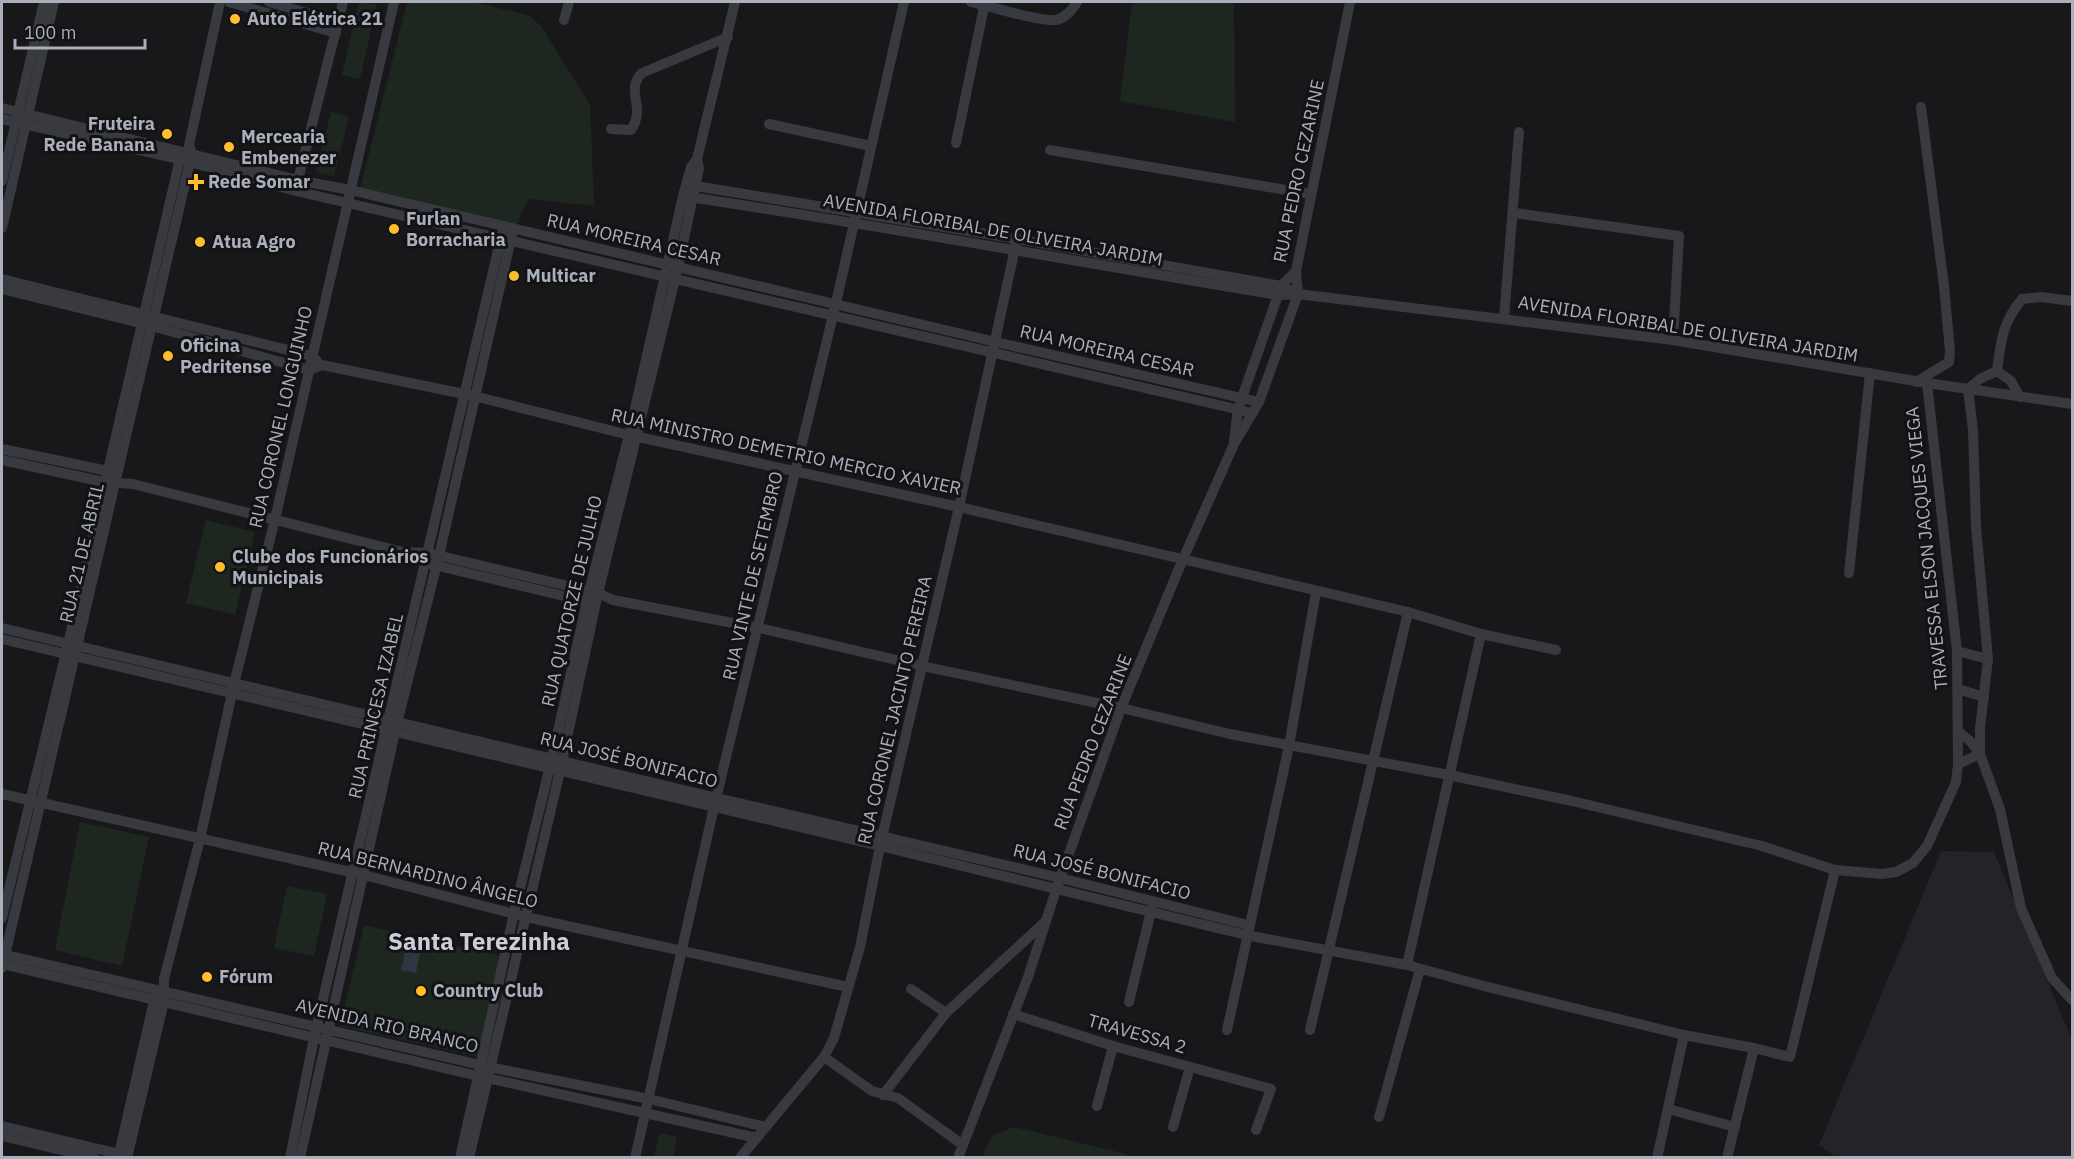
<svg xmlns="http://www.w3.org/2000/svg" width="2074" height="1159" font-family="'IBM Plex Sans',sans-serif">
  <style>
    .built { fill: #242428 }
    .green { fill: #1e271f }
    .water { fill: #2d3741 }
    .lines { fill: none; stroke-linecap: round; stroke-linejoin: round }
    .minor { stroke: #393a40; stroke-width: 10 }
    .poi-dot { fill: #ffbf2c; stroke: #131316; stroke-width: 2 }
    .labels { text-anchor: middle; stroke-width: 6; stroke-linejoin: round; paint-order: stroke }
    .poi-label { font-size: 18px; font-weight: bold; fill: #aaafbc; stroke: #131316; text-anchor: start }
    .street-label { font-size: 18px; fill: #aaafbc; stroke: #131316 }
    .district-label { font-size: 24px; font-weight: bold; fill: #cbced7; stroke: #131316 }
  </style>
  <rect width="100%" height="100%" fill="#18181b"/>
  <path class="built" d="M1941,851L1994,852L2072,1040V1157H1836L1819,1145Z"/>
  <g class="green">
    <path d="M359,2L377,4L360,79L342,75Z"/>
    <path d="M407,2H473L530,16L541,26L590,105L594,206L528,199L516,226L360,189Z"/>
    <path d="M1134,2H1234L1235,122L1120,101L1132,3Z"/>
    <path d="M331,112L349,117L334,176L316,172Z"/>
    <path d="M206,520L255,532L235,615L186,603Z"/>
    <path d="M80,822L149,837L122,966L55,950Z"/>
    <path d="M287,886L327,894L314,956L274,948Z"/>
    <path d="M364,925L501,956L478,1057L340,1026Z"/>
    <path d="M1014,1127L1139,1157H982L992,1136Z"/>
    <path d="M660,1133L677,1137L673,1157H654Z"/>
  </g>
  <path class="water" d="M408,940L422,943L416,973L401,970Z"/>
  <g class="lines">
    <g class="minor">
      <path d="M229,2L336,33"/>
      <path d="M269,2L338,22"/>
      <path d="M971,2C990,6 1039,22 1056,20C1066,18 1072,10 1077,2"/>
      <path d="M564,20L569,2"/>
      <path d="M2,108L298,180L350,190L996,342L1259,402"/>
      <path d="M2,119L179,159L296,191L1253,413"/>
      <path d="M769,124L871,146"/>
      <path d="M611,129L631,130C647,106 624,91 642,73L728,37"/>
      <path d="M956,143L985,2"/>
      <path d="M1050,150L1310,194"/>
      <path d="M2,181L44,2"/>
      <path d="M297,184L343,2"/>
      <path d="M690,185L1017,239L1281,286L1295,293"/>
      <path d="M683,196C882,226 1080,262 1278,295L1298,294L1673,340L1927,383L2072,404"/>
      <path d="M1514,213L1679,236L1673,340"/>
      <path d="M2,228L54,2"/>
      <path d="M2,279L312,356L317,361"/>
      <path d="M2,289L152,326L309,370L322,365L474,396L629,435L959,507L1242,573L1408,612L1481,634L1556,650"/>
      <path d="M1504,318L1519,132"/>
      <path d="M1997,371C2001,341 2002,323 2022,299L2041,297L2072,301"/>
      <path d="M1916,382L1949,362L1950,351L1944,286L1921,107"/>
      <path d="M2020,397L2011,381L1997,371L1980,379L1968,389L1973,430L1976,527L1988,659L1980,728V754L2000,809L2021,908L2052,978L2072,1000"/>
      <path d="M1234,441L1238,409L1278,295L1281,286L1296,271L1350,2"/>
      <path d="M2,449L113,472"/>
      <path d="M2,460L104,482L133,484L403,552L428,553L598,593L613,600L759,628L922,666L1121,708L1230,734L1449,775L1572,801L1762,846L1835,870L1882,874L1896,872L1913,863L1927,846L1956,782L1958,764L1957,651L1927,383"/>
      <path d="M430,564L593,603"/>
      <path d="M1849,573L1870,373"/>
      <path d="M2,628L717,798L1060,878L1248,925"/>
      <path d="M2,639L880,846L1246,935L1407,965L1484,986L1684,1035L1754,1048L1790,1057L1835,870"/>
      <path d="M1957,651L1988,659"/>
      <path d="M1958,689L1984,697"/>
      <path d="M1958,731L1971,742L1980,754L1958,764"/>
      <path d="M2,794L364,875L526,917L848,987"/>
      <path d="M2,918L68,644L181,154"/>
      <path d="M2,954L489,1067L649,1099L766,1127"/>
      <path d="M2,964L478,1076L757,1138"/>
      <path d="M1407,965L1481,634"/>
      <path d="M2,968L190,162L192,154L189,145L220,2"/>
      <path d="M911,989L946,1013"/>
      <path d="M1129,1002L1152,907"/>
      <path d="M1013,1014L1113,1046L1271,1089L1256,1130"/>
      <path d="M1227,1030L1289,746L1316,592"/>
      <path d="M1310,1030L1408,612"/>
      <path d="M824,1057L872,1091L898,1098L963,1145"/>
      <path d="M883,1095L946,1013L1046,921"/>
      <path d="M1097,1106L1113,1046"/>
      <path d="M1668,1109L1735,1127"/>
      <path d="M1379,1117L1420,969"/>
      <path d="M2,1126L124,1155"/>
      <path d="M1173,1127L1190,1067"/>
      <path d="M2,1136L95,1158"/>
      <path d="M118,1158L156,992"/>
      <path d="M127,1158L164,1001V979L200,839L234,684L275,519L394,2"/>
      <path d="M290,1158L314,1038L502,233"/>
      <path d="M300,1158L397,723L439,556L512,234"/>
      <path d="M460,1158L514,913L552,758L589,592L629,435L683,196L691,167L697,159L735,2"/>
      <path d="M469,1158L560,771L598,593L678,267L699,168L697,159"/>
      <path d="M635,1158L714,807L836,303L904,2"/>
      <path d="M740,1158L824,1057L834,1038L860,947L880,846L959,507L1017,239"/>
      <path d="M958,1158L1028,977L1056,890L1121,708L1183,559L1234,444L1259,402L1298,294L1296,271"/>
      <path d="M1657,1158L1684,1035"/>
      <path d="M1727,1158L1754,1048"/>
    </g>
  </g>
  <g class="poi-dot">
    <circle cx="235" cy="19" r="6"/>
    <circle cx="167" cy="134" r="6"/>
    <circle cx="229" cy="147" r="6"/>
    <path d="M193 173h6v6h6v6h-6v6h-6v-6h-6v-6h6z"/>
    <circle cx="394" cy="229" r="6"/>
    <circle cx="200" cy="242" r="6"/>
    <circle cx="514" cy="276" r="6"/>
    <circle cx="168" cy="356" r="6"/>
    <circle cx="220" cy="567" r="6"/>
    <circle cx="207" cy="977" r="6"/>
    <circle cx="421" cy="991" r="6"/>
  </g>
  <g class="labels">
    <g class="poi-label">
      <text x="247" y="25">Auto Elétrica 21</text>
      <text x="155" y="130" text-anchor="end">Fruteira<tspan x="155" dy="21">Rede Banana</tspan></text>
      <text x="241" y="143">Mercearia<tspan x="241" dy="21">Embenezer</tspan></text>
      <text x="208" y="188">Rede Somar</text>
      <text x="406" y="225">Furlan<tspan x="406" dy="21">Borracharia</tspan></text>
      <text x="212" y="248">Atua Agro</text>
      <text x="526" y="282">Multicar</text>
      <text x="180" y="352">Oficina<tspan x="180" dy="21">Pedritense</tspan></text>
      <text x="232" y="563">Clube dos Funcionários<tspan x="232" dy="21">Municipais</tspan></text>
      <text x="219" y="983">Fórum</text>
      <text x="433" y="997">Country Club</text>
    </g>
    <g class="street-label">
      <text transform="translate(1299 171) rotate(-78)" y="6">RUA PEDRO CEZARINE</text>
      <text transform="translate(993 230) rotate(10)" y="6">AVENIDA FLORIBAL DE OLIVEIRA JARDIM</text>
      <text transform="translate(634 240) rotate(13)" y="6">RUA MOREIRA CESAR</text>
      <text transform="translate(1688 329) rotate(9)" y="6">AVENIDA FLORIBAL DE OLIVEIRA JARDIM</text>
      <text transform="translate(1107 351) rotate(13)" y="6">RUA MOREIRA CESAR</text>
      <text transform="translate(281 417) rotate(-77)" y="6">RUA CORONEL LONGUINHO</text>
      <text transform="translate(786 452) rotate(12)" y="6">RUA MINISTRO DEMETRIO MERCIO XAVIER</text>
      <text transform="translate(1927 548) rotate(-96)" y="6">TRAVESSA ELSON JACQUES VIEGA</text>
      <text transform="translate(82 553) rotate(-77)" y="6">RUA 21 DE ABRIL</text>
      <text transform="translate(753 576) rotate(-77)" y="6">RUA VINTE DE SETEMBRO</text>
      <text transform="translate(572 601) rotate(-77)" y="6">RUA QUATORZE DE JULHO</text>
      <text transform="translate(376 706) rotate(-77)" y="6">RUA PRINCESA IZABEL</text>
      <text transform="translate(895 710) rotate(-77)" y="6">RUA CORONEL JACINTO PEREIRA</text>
      <text transform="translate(1093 742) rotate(-69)" y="6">RUA PEDRO CEZARINE</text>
      <text transform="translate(629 760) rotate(14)" y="6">RUA JOSÉ BONIFACIO</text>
      <text transform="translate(1102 872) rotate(14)" y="6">RUA JOSÉ BONIFACIO</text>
      <text transform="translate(428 875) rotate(14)" y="6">RUA BERNARDINO ÂNGELO</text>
      <text transform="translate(387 1026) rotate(13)" y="6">AVENIDA RIO BRANCO</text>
      <text transform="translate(1137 1034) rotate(16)" y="6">TRAVESSA 2</text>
    </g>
    <g class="district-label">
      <text x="479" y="950">Santa Terezinha</text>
    </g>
  </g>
  <rect width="2074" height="1159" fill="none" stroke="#aaafbc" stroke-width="6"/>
  <path d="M15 39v9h130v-9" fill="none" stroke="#aaafbc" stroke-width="3"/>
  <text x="24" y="39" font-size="18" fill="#aaafbc" stroke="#131316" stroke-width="4.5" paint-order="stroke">100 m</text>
</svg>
